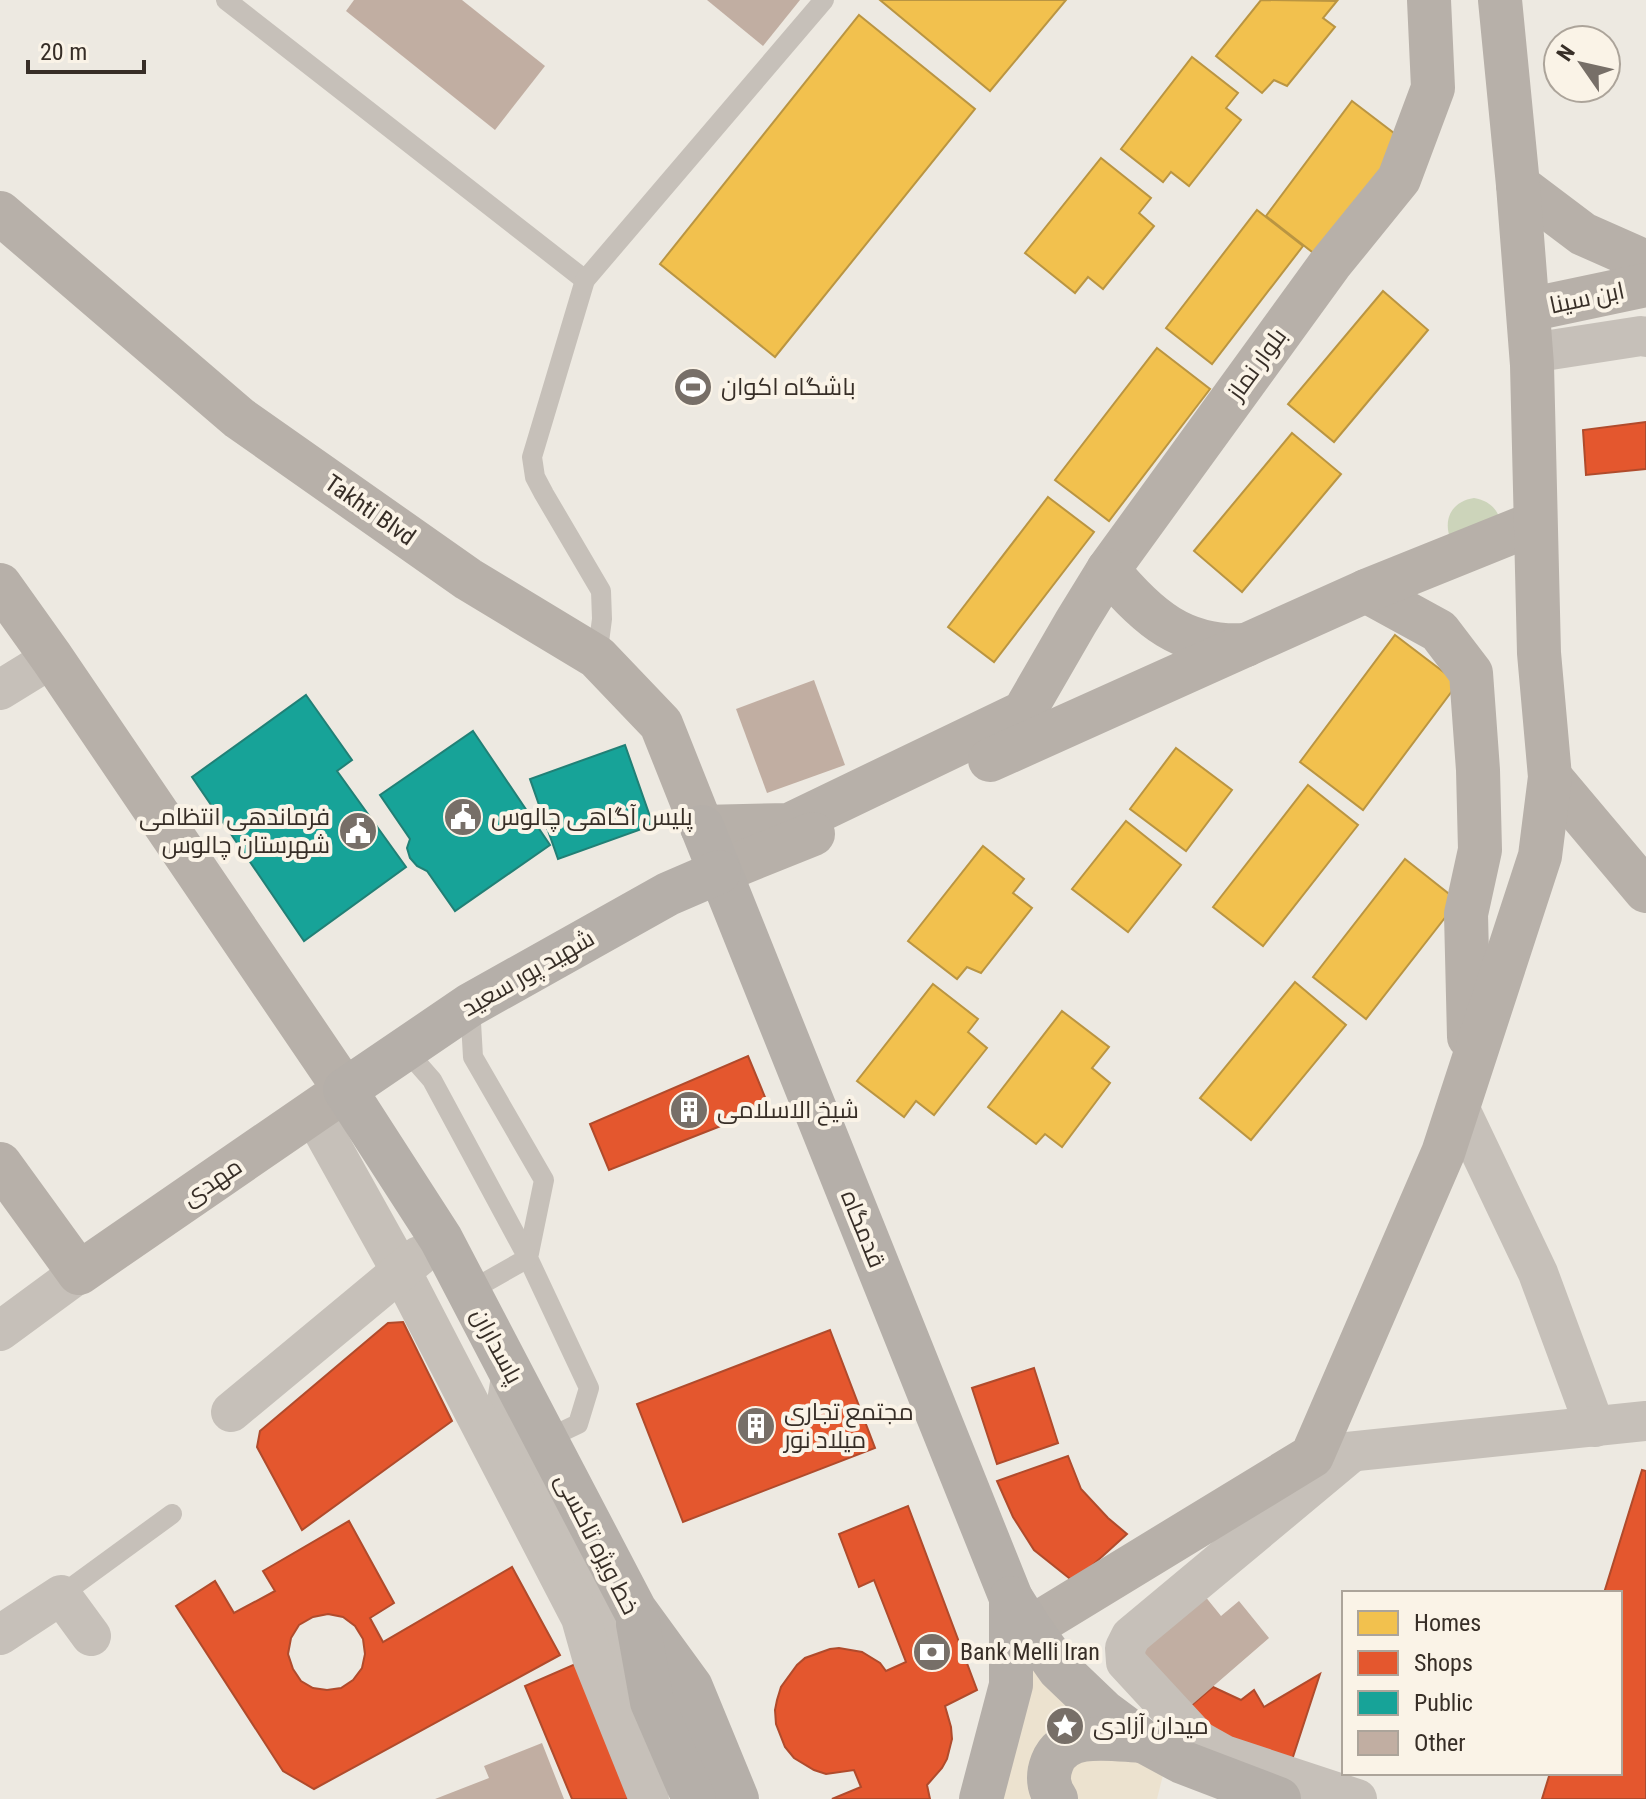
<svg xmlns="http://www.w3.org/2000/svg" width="1646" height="1799" font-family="'Roboto Condensed',Cairo,sans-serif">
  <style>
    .green { fill: #ccd4ba }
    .plaza { fill: #ece2cf }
    .homes { fill: #f2c14e; stroke: #ba9542; stroke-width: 2 }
    .shops { fill: #e4572e; stroke: #b04b2c; stroke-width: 2; fill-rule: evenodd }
    .public { fill: #17a398; stroke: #218076; stroke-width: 2 }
    .building { fill: #c1aea2 }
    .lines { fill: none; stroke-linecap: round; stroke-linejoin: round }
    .lane { stroke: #c6c0b9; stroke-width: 20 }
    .street { stroke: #c6c0b9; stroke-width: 40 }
    .secondary { stroke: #b7b0a9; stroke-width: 44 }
    .primary { stroke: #b5afa9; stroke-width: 44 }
    .labels { text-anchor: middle; stroke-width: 8; stroke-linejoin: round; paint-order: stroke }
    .street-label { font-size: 24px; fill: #372e27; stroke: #faf3e7 }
    .poi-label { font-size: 24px; fill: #372e27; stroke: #faf3e7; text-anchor: start }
  </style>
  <rect width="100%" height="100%" fill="#ede9e1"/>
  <path class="green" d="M1474,498C1488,501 1495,506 1500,519L1449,535C1444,516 1454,501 1474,498Z"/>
  <path class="plaza" d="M1058,1658L1170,1747L1157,1799H971L1004,1675Z"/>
  <g class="homes">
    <path d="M880,0H1066L990,91Z"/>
    <path d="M1261,0L1337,1L1323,18L1335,27L1287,86L1274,80L1262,93L1216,56Z"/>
    <path d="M859,15L975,109L775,357L660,264Z"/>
    <path d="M1192,57L1238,93L1226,108L1241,120L1189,186L1171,172L1163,182L1121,149Z"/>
    <path d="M1352,101L1403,140L1316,255L1266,216Z"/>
    <path d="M1101,158L1151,198L1139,213L1154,226L1103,289L1088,277L1075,293L1025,253Z"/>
    <path d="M1257,210L1303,246L1212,364L1166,328Z"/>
    <path d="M1383,291L1428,330L1334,442L1288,404Z"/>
    <path d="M1157,348L1210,389L1109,521L1055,480Z"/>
    <path d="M1292,433L1341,474L1242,592L1194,551Z"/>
    <path d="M1048,497L1094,532L994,662L948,627Z"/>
    <path d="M1395,635L1458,683L1363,810L1300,762Z"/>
    <path d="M1176,748L1232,790L1186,851L1130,809Z"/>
    <path d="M1308,785L1358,825L1263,946L1213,907Z"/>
    <path d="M1126,821L1181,865L1128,932L1072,889Z"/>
    <path d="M983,846L1024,879L1013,893L1032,908L981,973L967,967L957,979L908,941Z"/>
    <path d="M1405,859L1458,901L1366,1019L1313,977Z"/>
    <path d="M1295,982L1346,1025L1251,1140L1200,1098Z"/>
    <path d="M933,984L978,1019L968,1032L987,1048L934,1115L916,1101L904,1117L857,1081Z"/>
    <path d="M1062,1011L1109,1047L1092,1068L1110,1083L1062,1147L1045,1134L1036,1144L988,1107Z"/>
  </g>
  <g class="shops">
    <path d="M1646,422V469L1586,475L1583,430Z"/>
    <path d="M748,1056L767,1102L741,1118L609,1170L590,1124Z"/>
    <path d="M403,1322L452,1421L302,1530L257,1447L260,1431L388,1323Z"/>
    <path d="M830,1330L875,1448L683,1522L637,1404Z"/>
    <path d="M1034,1368L1058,1443L997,1464L972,1388Z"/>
    <path d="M1068,1456L1081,1489L1108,1518L1127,1534L1074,1582L1034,1550L1013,1517L997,1481Z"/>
    <path d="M1642,1470L1646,1471V1799H1542L1550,1773H1620V1593H1604Z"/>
    <path d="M908,1506L977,1690L945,1706L951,1727L952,1739L947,1759L942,1768L927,1785L930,1799H832L861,1787L854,1770L826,1774L814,1770L794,1758L785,1747L776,1724L775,1710L777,1700L781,1687L797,1665L805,1658L830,1649L839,1648L862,1652L880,1663L886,1671L906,1662L874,1580L859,1587L839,1534Z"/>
    <path d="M349,1521L394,1603L370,1618L383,1642L512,1567L560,1655L314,1789L283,1771L176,1606L215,1581L234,1613L275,1591L263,1571ZM328,1614L343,1617L355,1626L363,1639L365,1654L362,1668L353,1680L341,1688L327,1690L313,1688L301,1681L293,1669L288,1654L291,1638L299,1625L313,1617Z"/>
    <path d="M580,1662L637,1799H572L525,1686Z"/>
    <path d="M1320,1674L1288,1772L1180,1715L1213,1687L1241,1700L1254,1690L1264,1707Z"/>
  </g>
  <g class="public">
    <path d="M306,695L352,760L337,771L406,867L304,941L192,777Z"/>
    <path d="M473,731L550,845L455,911L427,871L417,866L410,858L407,848L410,839L380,795Z"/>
    <path d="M625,745L653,825L558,859L530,779Z"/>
  </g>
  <g class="building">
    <path d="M354,0H462L545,66L495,130L346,11Z"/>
    <path d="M707,0H800L763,46Z"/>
    <path d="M814,680L845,765L767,793L736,709Z"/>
    <path d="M1200,1590L1221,1616L1239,1601L1269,1638L1180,1715L1132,1658Z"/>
    <path d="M542,1743L564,1799H435L489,1778L484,1766Z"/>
  </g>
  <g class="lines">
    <g class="lane">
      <path d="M226,0L585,280"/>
      <path d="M597,657L602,619L601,591L544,494L535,477L532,457L585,280L824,0"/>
      <path d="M470,1005L473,1057L544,1180L528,1258L589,1388L578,1424L557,1434L542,1430"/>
      <path d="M404,1048L432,1080L528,1258L468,1292"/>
      <path d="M502,1370L496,1407L610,1621L631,1694"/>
      <path d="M61,1595L172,1514"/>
    </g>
    <g class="street">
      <path d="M1531,353L1641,336L1646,337"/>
      <path d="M0,690L52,658"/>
      <path d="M1458,1105L1538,1273L1595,1427"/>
      <path d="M313,1113L401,1271L581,1618L592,1657L649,1799"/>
      <path d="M0,1331L79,1273"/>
      <path d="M231,1412L419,1256"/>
      <path d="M1352,1452L1131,1636L1125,1648L1126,1662L1199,1741L1224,1755L1357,1799"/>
      <path d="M1328,1454L1646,1421"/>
      <path d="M0,1635L61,1595L91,1636"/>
    </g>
    <g class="secondary">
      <path d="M1518,185L1583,234L1635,257L1646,265"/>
      <path d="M0,213L239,418L468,579L597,657L661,724L702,827L789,825L1024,712L1076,622L1108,570L1330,264L1399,179L1433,88L1429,0"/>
      <path d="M1528,310L1646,285"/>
      <path d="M1108,570C1147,617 1183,649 1246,645"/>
      <path d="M0,585L52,658L345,1090L79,1273L0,1164"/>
      <path d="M1366,591L1439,631L1471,673L1478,770L1480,850L1466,914L1469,1037"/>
      <path d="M990,760L1366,591L1535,523"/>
      <path d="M1550,777L1646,891"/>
      <path d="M719,872L813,834"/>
      <path d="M1030,1628L1312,1456L1443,1153L1540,856L1550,777L1539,653L1532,365L1518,185L1500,0"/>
    </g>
    <g class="primary">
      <path d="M702,827L1011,1598L1030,1628L1059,1669L1104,1712L1143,1741L1182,1762L1279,1799"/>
      <path d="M719,872L668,894L470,1005L345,1090L441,1239L635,1610L691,1687L737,1799"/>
      <path d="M638,1624L652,1702L694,1799"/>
      <path d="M981,1799L1011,1685V1598"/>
      <path d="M1056,1799C1048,1787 1047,1776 1052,1763C1065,1729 1114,1740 1143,1741"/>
    </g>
  </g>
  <defs>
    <g id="stadium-disc" transform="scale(2)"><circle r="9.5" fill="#776f68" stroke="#faf3e7"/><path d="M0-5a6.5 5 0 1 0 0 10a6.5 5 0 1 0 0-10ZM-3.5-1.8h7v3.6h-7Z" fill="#fff"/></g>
    <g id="civic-disc" transform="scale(2)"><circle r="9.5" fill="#776f68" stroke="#faf3e7"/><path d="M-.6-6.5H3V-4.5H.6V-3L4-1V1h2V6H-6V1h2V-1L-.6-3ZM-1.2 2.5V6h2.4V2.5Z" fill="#fff"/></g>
    <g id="building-disc" transform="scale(2)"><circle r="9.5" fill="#776f68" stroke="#faf3e7"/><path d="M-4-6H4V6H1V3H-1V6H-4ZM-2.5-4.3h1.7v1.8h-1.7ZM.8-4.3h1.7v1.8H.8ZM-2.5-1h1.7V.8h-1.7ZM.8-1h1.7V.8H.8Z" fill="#fff"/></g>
    <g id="bank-disc" transform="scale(2)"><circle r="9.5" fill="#776f68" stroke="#faf3e7"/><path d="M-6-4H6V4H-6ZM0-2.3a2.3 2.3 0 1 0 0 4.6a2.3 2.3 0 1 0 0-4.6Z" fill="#fff"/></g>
    <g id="sight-disc" transform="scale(2)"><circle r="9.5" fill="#776f68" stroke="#faf3e7"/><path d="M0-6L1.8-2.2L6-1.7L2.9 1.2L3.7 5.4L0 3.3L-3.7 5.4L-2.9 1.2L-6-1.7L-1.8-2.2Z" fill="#fff"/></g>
  </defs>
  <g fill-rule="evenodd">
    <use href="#stadium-disc" x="693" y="387"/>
    <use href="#civic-disc" x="463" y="817"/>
    <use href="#civic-disc" x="358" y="831"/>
    <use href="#building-disc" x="689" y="1110"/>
    <use href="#building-disc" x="756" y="1426"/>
    <use href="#bank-disc" x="932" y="1652"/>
    <use href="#sight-disc" x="1065" y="1726"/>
  </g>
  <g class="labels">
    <g class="street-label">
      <text transform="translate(1587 298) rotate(-12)" y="8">ابن سینا</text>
      <text transform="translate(1257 364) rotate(-54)" y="8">بلوار نماز</text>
      <text transform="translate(370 510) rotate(35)" y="8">Takhti Blvd</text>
      <text transform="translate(528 973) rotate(-30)" y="8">شهید پور سعید</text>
      <text transform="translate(212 1182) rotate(-34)" y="8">مهدی</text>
      <text transform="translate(863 1229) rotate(68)" y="8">قدمگاه</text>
      <text transform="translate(497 1346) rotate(62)" y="8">پاسداران</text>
      <text transform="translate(597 1544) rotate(63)" y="8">خط ویژه تاکسی</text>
    </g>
    <g class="poi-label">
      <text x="721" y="395">باشگاه اکوان</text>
      <text x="330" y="825" text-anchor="end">فرماندهی انتظامی<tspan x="330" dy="28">شهرستان چالوس</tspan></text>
      <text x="491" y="825">پلیس آگاهی چالوس</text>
      <text x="717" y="1118">شیخ الاسلامی</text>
      <text x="784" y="1420">مجتمع تجاری<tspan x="784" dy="28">میلاد نور</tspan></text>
      <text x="960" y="1660">Bank Melli Iran</text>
      <text x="1093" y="1734">میدان آزادی</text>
    </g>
  </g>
  <rect x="1342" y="1591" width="280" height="184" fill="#faf3e7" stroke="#aca49a" stroke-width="2"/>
  <rect x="1358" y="1611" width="40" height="24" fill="#f2c14e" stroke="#aca49a" stroke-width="2"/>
  <text x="1414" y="1631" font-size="24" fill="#372e27">Homes</text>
  <rect x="1358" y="1651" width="40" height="24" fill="#e4572e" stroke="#aca49a" stroke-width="2"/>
  <text x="1414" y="1671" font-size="24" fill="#372e27">Shops</text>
  <rect x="1358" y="1691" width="40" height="24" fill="#17a398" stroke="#aca49a" stroke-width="2"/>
  <text x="1414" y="1711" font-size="24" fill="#372e27">Public</text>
  <rect x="1358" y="1731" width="40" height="24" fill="#c1aea2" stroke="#aca49a" stroke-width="2"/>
  <text x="1414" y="1751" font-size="24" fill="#372e27">Other</text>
  <g transform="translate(1582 64) rotate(304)"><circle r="38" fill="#faf3e7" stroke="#aca49a" stroke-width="2"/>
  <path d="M0-6L14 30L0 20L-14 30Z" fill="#776f68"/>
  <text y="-12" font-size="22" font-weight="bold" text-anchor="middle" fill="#372e27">N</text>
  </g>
  <path d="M28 60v12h116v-12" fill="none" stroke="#372e27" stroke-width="4"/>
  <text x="40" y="60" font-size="24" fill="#372e27" stroke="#faf3e7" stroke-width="6" paint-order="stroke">20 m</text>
</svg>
